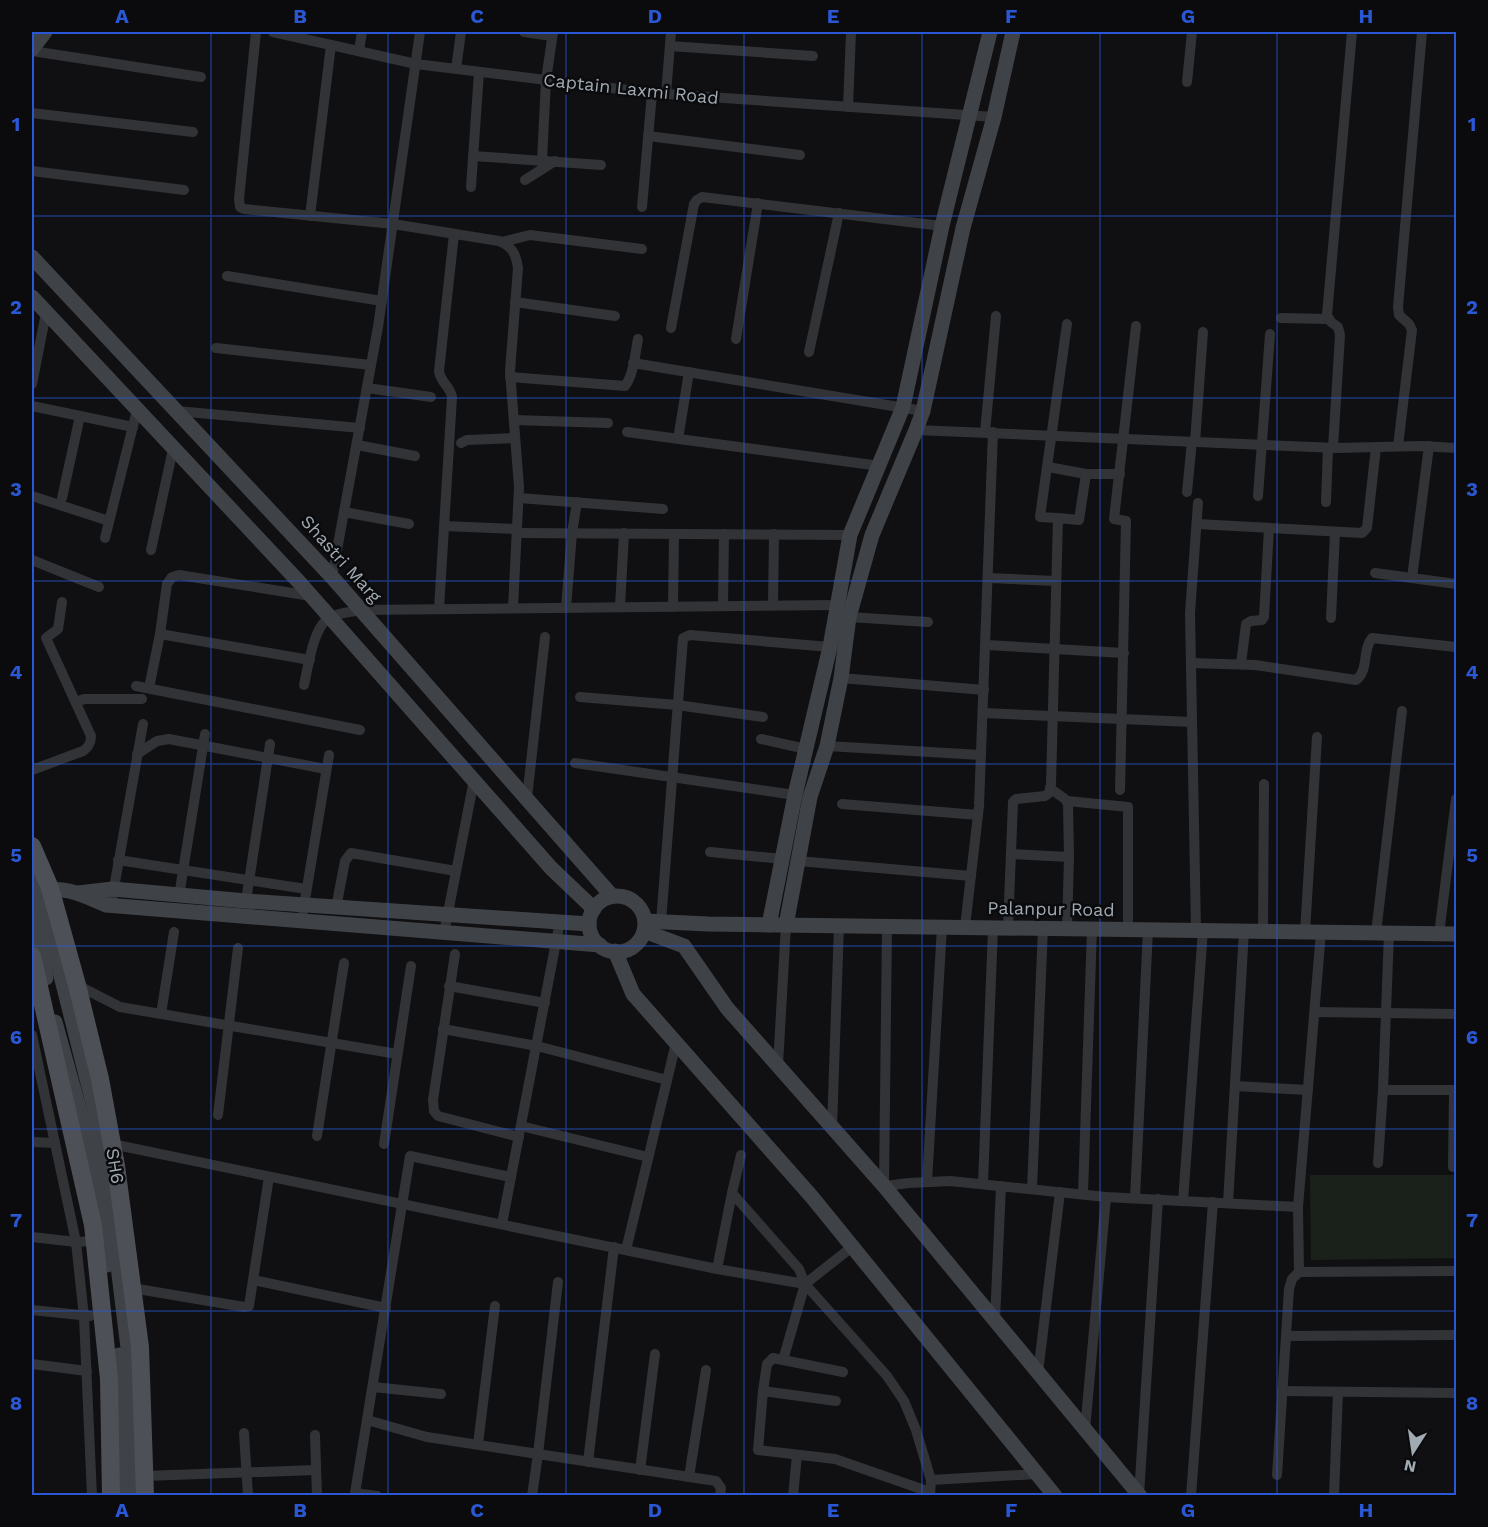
<svg xmlns="http://www.w3.org/2000/svg" width="1488" height="1527" font-family="'Work Sans',sans-serif">
  <style>
    .garden { fill: #1a211a }
    .lines { fill: none; stroke-linecap: round; stroke-linejoin: round }
    .street { stroke: #313337; stroke-width: 10 }
    .secondary { stroke: #3f4247; stroke-width: 15 }
    .primary { stroke: #4d5056; stroke-width: 18 }
    .grid { fill: none; stroke: #2a57d4; stroke-width: 1.5; stroke-opacity: 0.55 }
    .labels { text-anchor: middle; stroke-width: 5; stroke-linejoin: round; paint-order: stroke }
    .street-label { font-size: 18px; fill: #a0aab3; stroke: #0b0b0d }
    .neatline { fill: none; stroke: #2a57d4; stroke-width: 2 }
    .grid-label { font-size: 20px; text-anchor: middle; font-weight: bold; fill: #2a57d4 }
  </style>
  <rect width="100%" height="100%" fill="#101012"/>
  <path class="garden" d="M1310,1175H1456V1258L1311,1260Z"/>
  <g class="lines">
    <g class="street">
      <path d="M256,32L239,199L240,207L244,209L393,224L499,241C512,246 516,254 518,268L510,371L519,487L513,608"/>
      <path d="M273,32L416,64L652,93L994,117"/>
      <path d="M524,32L552,36"/>
      <path d="M670,46L813,56"/>
      <path d="M32,51L201,77"/>
      <path d="M359,51L362,32"/>
      <path d="M456,69L461,32"/>
      <path d="M1187,82L1192,32"/>
      <path d="M666,94L671,32"/>
      <path d="M848,107L851,32"/>
      <path d="M32,113L193,132"/>
      <path d="M648,136L800,155"/>
      <path d="M473,156L601,165"/>
      <path d="M542,161L546,80L553,32"/>
      <path d="M32,171L184,190"/>
      <path d="M525,180L555,161"/>
      <path d="M471,187L479,72"/>
      <path d="M642,207L652,93"/>
      <path d="M310,216L331,45"/>
      <path d="M502,242L530,235L642,249"/>
      <path d="M227,276L382,301"/>
      <path d="M515,302L615,316"/>
      <path d="M1281,318L1328,319"/>
      <path d="M671,328L694,204L697,200L702,197L942,226"/>
      <path d="M736,339L758,203"/>
      <path d="M216,348L371,365"/>
      <path d="M809,352L839,213"/>
      <path d="M633,363L923,411"/>
      <path d="M510,377L625,386C634,374 635,354 638,339"/>
      <path d="M32,384L46,313"/>
      <path d="M367,388L431,397"/>
      <path d="M32,406L133,427"/>
      <path d="M177,411L360,428"/>
      <path d="M514,420L608,423"/>
      <path d="M916,430L1337,448L1421,446L1456,448"/>
      <path d="M627,432L880,466"/>
      <path d="M985,432L996,316"/>
      <path d="M678,439L689,372"/>
      <path d="M1195,442L1203,332"/>
      <path d="M461,443L467,440L515,438"/>
      <path d="M357,445L415,456"/>
      <path d="M1398,446L1412,330L1409,324L1399,315L1398,307L1422,32"/>
      <path d="M1333,448L1340,335L1338,327L1331,322L1327,315L1352,32"/>
      <path d="M1048,467L1086,474H1120"/>
      <path d="M1187,492L1192,441"/>
      <path d="M32,496L109,521"/>
      <path d="M1258,496L1270,334"/>
      <path d="M62,498L80,416"/>
      <path d="M519,498L663,509"/>
      <path d="M1326,502L1328,448"/>
      <path d="M344,512L409,524"/>
      <path d="M1058,518L1040,517L1067,324"/>
      <path d="M1197,524L1362,533L1367,528L1376,447"/>
      <path d="M444,526L517,529"/>
      <path d="M517,533L850,535"/>
      <path d="M105,538L137,410"/>
      <path d="M151,550L173,449"/>
      <path d="M32,560L99,587"/>
      <path d="M1375,573L1456,584"/>
      <path d="M332,577L378,327L420,32"/>
      <path d="M988,578L1055,581"/>
      <path d="M1412,578L1429,446"/>
      <path d="M773,605L774,534"/>
      <path d="M723,606L724,534"/>
      <path d="M620,607L624,533"/>
      <path d="M673,607L674,534"/>
      <path d="M566,608L572,533L577,502"/>
      <path d="M439,609L452,397C450,386 440,382 439,371L454,234"/>
      <path d="M849,617L928,622"/>
      <path d="M1331,618L1335,532"/>
      <path d="M160,634L310,660"/>
      <path d="M986,645L1124,653"/>
      <path d="M1191,663L1255,665L1356,680C1369,671 1362,650 1372,638L1456,647"/>
      <path d="M1241,664L1246,624L1251,621L1262,620L1264,617L1269,528"/>
      <path d="M841,678L984,690"/>
      <path d="M304,685C308,668 313,627 329,618C337,613 352,612 361,610L836,605"/>
      <path d="M136,686L360,730"/>
      <path d="M149,688L160,634L167,584L172,577L179,575L311,596"/>
      <path d="M580,697L677,705L763,717"/>
      <path d="M76,702L84,699H142"/>
      <path d="M983,713L1192,722"/>
      <path d="M761,739L806,749"/>
      <path d="M827,746L981,755"/>
      <path d="M137,754L157,741L169,739L326,769"/>
      <path d="M575,763L795,795"/>
      <path d="M32,770L83,751C89,747 91,743 91,736L46,638L58,629L62,602"/>
      <path d="M1051,789L1065,799L1068,804L1069,857L1067,929"/>
      <path d="M1120,790L1126,521L1114,519L1136,326"/>
      <path d="M527,798L545,637"/>
      <path d="M1067,801L1128,807V929"/>
      <path d="M842,804L978,815"/>
      <path d="M710,852L783,859"/>
      <path d="M1011,854L1069,857"/>
      <path d="M118,860L306,889"/>
      <path d="M798,861L971,876"/>
      <path d="M179,896L205,734"/>
      <path d="M246,901L270,744"/>
      <path d="M111,905L143,724"/>
      <path d="M336,908L345,861L351,853L456,871"/>
      <path d="M303,912L329,755"/>
      <path d="M661,922L683,638L690,635L830,647"/>
      <path d="M887,926L884,1186L909,1183L950,1181L1106,1197L1298,1207L1299,1272L1456,1271"/>
      <path d="M965,927L979,806L993,432"/>
      <path d="M1008,928L1013,802L1016,799L1045,796L1049,793L1051,784L1058,518L1079,520L1086,474"/>
      <path d="M1196,930L1190,613L1198,503"/>
      <path d="M1263,931L1264,784"/>
      <path d="M1305,932L1317,737"/>
      <path d="M444,933L474,780"/>
      <path d="M1376,933L1402,711"/>
      <path d="M1439,934L1456,799"/>
      <path d="M455,954L433,1100L434,1111L438,1116L519,1137"/>
      <path d="M77,985L120,1007L397,1054"/>
      <path d="M449,986L545,1003"/>
      <path d="M1315,1012L1456,1014"/>
      <path d="M161,1014L174,932"/>
      <path d="M443,1029L537,1046L667,1080"/>
      <path d="M32,1035L76,1242L84,1317L92,1496"/>
      <path d="M778,1065L786,925"/>
      <path d="M1235,1086L1308,1090"/>
      <path d="M1383,1090H1456"/>
      <path d="M218,1115L238,948"/>
      <path d="M521,1126L648,1157"/>
      <path d="M832,1128L839,925"/>
      <path d="M317,1136L344,963"/>
      <path d="M32,1142L55,1143"/>
      <path d="M112,1144L717,1269L805,1284L887,1376L904,1401L916,1430L931,1480L930,1496"/>
      <path d="M384,1144L411,966"/>
      <path d="M741,1155L732,1193L799,1269L805,1284L783,1360"/>
      <path d="M1378,1163L1383,1090L1389,933"/>
      <path d="M1453,1167L1454,1090"/>
      <path d="M927,1182L942,927"/>
      <path d="M983,1184L993,928"/>
      <path d="M1032,1189L1043,928"/>
      <path d="M1083,1194L1092,929"/>
      <path d="M1135,1198L1148,930"/>
      <path d="M1183,1201L1203,930"/>
      <path d="M1228,1203L1244,931"/>
      <path d="M1298,1207L1321,932"/>
      <path d="M502,1224L560,921"/>
      <path d="M32,1237L76,1242L95,1241"/>
      <path d="M626,1250L676,1043"/>
      <path d="M717,1269L732,1193"/>
      <path d="M253,1280L269,1177"/>
      <path d="M805,1284L852,1247"/>
      <path d="M132,1288L244,1307L249,1306L253,1280L386,1308"/>
      <path d="M32,1310L90,1316"/>
      <path d="M995,1320L1001,1186"/>
      <path d="M1286,1336L1456,1335"/>
      <path d="M32,1364L87,1371"/>
      <path d="M1038,1373L1060,1192"/>
      <path d="M373,1387L441,1394"/>
      <path d="M763,1391L767,1364L773,1358L843,1372"/>
      <path d="M1282,1391L1456,1393"/>
      <path d="M836,1401L763,1391L758,1450L835,1459L930,1492"/>
      <path d="M367,1420L427,1437L538,1454L558,1282"/>
      <path d="M1085,1430L1106,1197"/>
      <path d="M244,1433L248,1496"/>
      <path d="M315,1435L317,1496"/>
      <path d="M478,1444L495,1306"/>
      <path d="M588,1462L614,1247"/>
      <path d="M640,1470L655,1354"/>
      <path d="M1277,1475L1289,1289L1292,1279L1299,1272"/>
      <path d="M144,1476L316,1470"/>
      <path d="M689,1477L706,1370"/>
      <path d="M931,1480L1037,1474"/>
      <path d="M1139,1495L1158,1199"/>
      <path d="M377,1496L355,1493L410,1156L511,1177"/>
      <path d="M532,1496L538,1454L716,1481L721,1488L720,1496"/>
      <path d="M793,1496L797,1455"/>
      <path d="M1191,1496L1213,1202"/>
      <path d="M1334,1496L1338,1392"/>
    </g>
    <g class="secondary">
      <path d="M32,49L45,32"/>
      <path d="M32,257L332,577L612,896"/>
      <path d="M32,297L299,582L551,868L594,909"/>
      <path d="M32,873L40,892L103,1143L128,1348L134,1496"/>
      <path d="M40,892C62,884 85,896 106,905L600,945"/>
      <path d="M78,893L113,889L246,901L589,924"/>
      <circle cx="617" cy="924" r="28"/>
      <path d="M32,906L46,978"/>
      <path d="M645,921L708,924L1456,934"/>
      <path d="M769,925L795,795L830,647L850,535L903,407L942,226L990,32"/>
      <path d="M786,925L810,797L827,746L841,678L849,617L872,535L916,430L923,411L963,228L994,117L1013,32"/>
      <path d="M644,931L684,946L727,1008L884,1186L1140,1496"/>
      <path d="M615,951L633,994L812,1197L1055,1496"/>
      <path d="M55,1022L94,1162L107,1265"/>
      <path d="M119,1355L122,1496"/>
    </g>
    <g class="primary">
      <path d="M32,846L50,888L77,985L100,1079L116,1166L140,1347L145,1496"/>
      <path d="M32,956L93,1225L109,1379L111,1496"/>
    </g>
  </g>
  <path class="grid" d="M211,32V1496M388,32V1496M566,32V1496M744,32V1496M922,32V1496M1100,32V1496M1277,32V1496M32,216H1456M32,398H1456M32,581H1456M32,764H1456M32,946H1456M32,1129H1456M32,1311H1456"/>
  <g class="labels">
    <g class="street-label">
      <text transform="translate(631 89) rotate(6)" y="6">Captain Laxmi Road</text>
      <text transform="translate(341 559) rotate(48)" y="6">Shastri Marg</text>
      <text transform="translate(1051 909) rotate(1)" y="6">Palanpur Road</text>
      <text transform="translate(115 1166) rotate(81)" y="6">SH6</text>
    </g>
  </g>
  <rect width="1488" height="1527" fill="none" stroke="#0b0b0d" stroke-width="66"/>
  <g transform="translate(1413 1452) rotate(192)" stroke="#0b0b0d" stroke-width="4.5" paint-order="stroke">
  <path d="M0-4.5L10 22L0 15L-10 22Z" fill="#a0aab3"/>
  <text y="-9" font-size="16" font-weight="bold" text-anchor="middle" fill="#a0aab3">N</text>
  </g>
  <rect x="33" y="33" width="1422" height="1461" class="neatline"/>
  <g class="grid-label">
    <text x="122" y="23">A</text>
    <text x="300" y="23">B</text>
    <text x="477" y="23">C</text>
    <text x="655" y="23">D</text>
    <text x="833" y="23">E</text>
    <text x="1011" y="23">F</text>
    <text x="1188" y="23">G</text>
    <text x="1366" y="23">H</text>
    <text x="16" y="131">1</text>
    <text x="1472" y="131">1</text>
    <text x="16" y="314">2</text>
    <text x="1472" y="314">2</text>
    <text x="16" y="496">3</text>
    <text x="1472" y="496">3</text>
    <text x="16" y="679">4</text>
    <text x="1472" y="679">4</text>
    <text x="16" y="862">5</text>
    <text x="1472" y="862">5</text>
    <text x="16" y="1044">6</text>
    <text x="1472" y="1044">6</text>
    <text x="16" y="1227">7</text>
    <text x="1472" y="1227">7</text>
    <text x="16" y="1410">8</text>
    <text x="1472" y="1410">8</text>
    <text x="122" y="1517">A</text>
    <text x="300" y="1517">B</text>
    <text x="477" y="1517">C</text>
    <text x="655" y="1517">D</text>
    <text x="833" y="1517">E</text>
    <text x="1011" y="1517">F</text>
    <text x="1188" y="1517">G</text>
    <text x="1366" y="1517">H</text>
  </g>
</svg>
